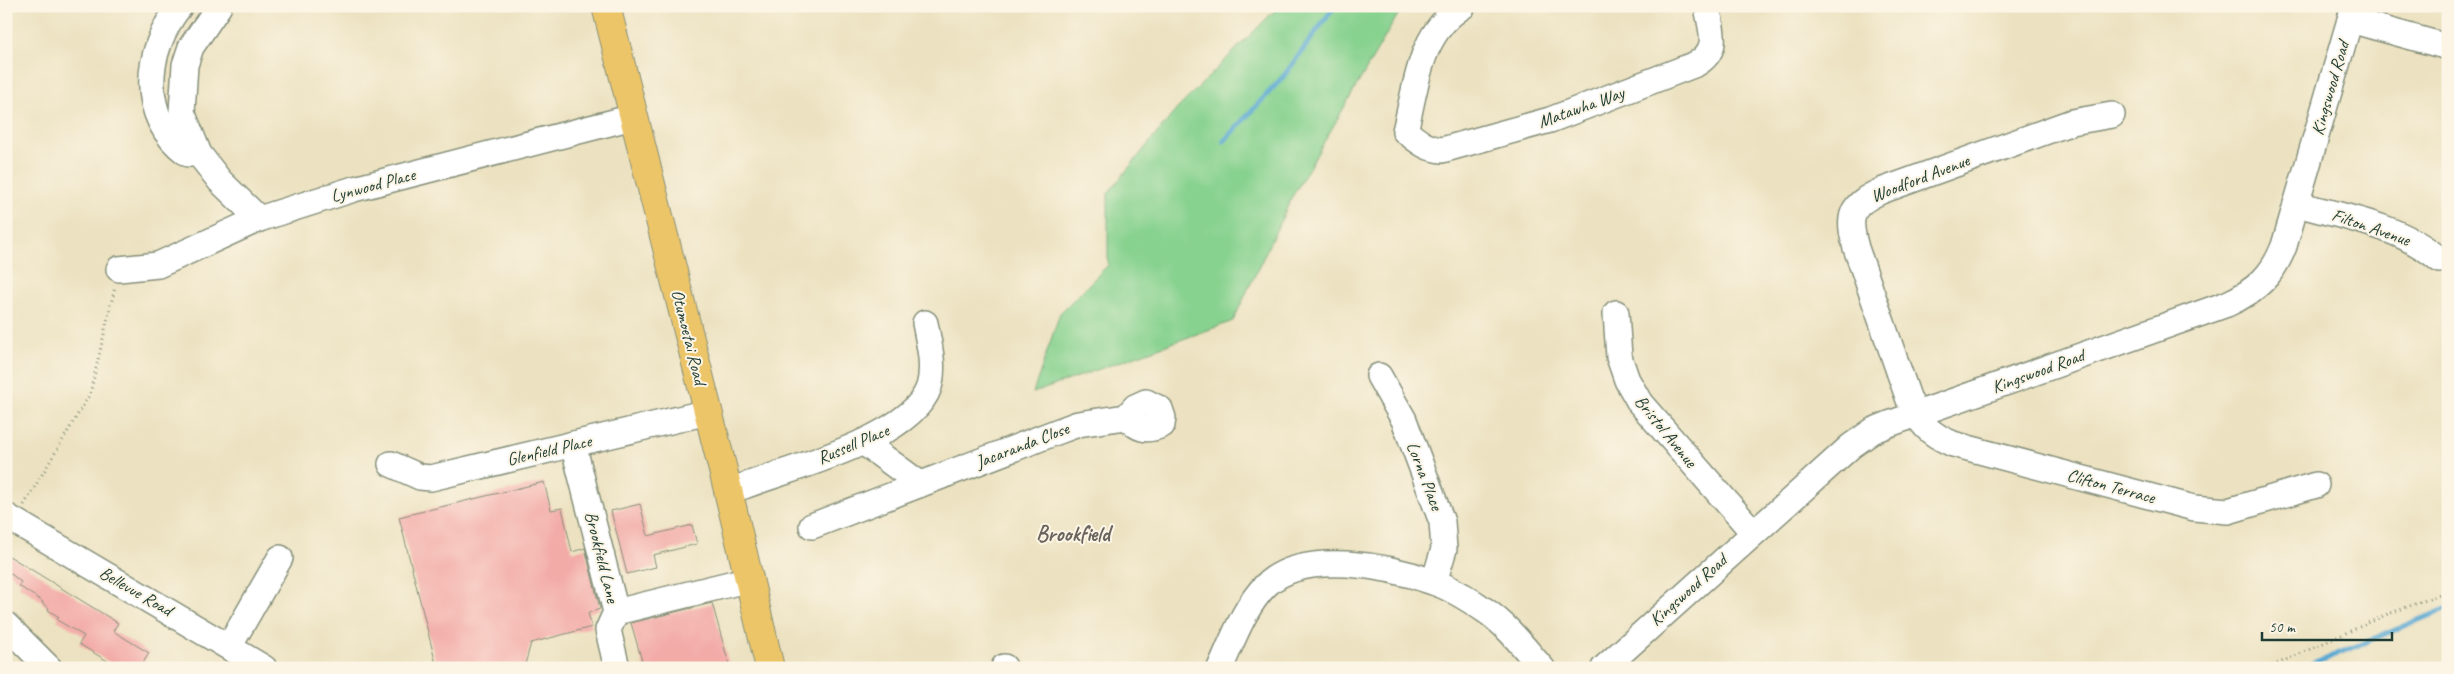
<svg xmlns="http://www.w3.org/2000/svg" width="2454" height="674" font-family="Caveat,sans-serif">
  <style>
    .green { fill: #87d28f; stroke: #538862 }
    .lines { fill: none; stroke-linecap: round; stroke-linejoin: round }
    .stream { stroke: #58a9d2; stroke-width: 5 }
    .building { fill: #f3aba8 }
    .minor-casing { stroke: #86907a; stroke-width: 28 }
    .major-casing { stroke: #86907a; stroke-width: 30 }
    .path { stroke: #86907a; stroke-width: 3; stroke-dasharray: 1 4; stroke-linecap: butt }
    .minor { stroke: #fff; stroke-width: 25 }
    .major { stroke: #edc569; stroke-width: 28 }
    .labels { text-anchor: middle; stroke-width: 4; stroke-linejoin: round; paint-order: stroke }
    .street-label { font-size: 18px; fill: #1f3d34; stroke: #fcf5e5 }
    .district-label { font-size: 22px; font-weight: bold; fill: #69645d; stroke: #fcf5e5 }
  </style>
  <rect width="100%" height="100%" fill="#fcf5e5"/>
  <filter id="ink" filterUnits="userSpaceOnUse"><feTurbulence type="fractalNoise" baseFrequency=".02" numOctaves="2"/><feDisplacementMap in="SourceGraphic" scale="10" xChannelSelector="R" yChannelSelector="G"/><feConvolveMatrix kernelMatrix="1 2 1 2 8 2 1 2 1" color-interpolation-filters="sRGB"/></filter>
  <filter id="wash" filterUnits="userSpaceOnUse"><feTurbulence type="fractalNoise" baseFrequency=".0096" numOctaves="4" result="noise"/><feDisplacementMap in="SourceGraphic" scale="20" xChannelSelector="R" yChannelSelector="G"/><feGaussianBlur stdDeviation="1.12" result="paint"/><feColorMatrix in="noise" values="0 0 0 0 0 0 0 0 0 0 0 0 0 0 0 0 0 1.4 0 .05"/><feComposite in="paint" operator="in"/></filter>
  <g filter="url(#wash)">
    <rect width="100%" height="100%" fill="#ece2c1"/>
    <path class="green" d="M1279,6H1403L1292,197L1233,321L1033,393L1060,313L1108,265V193L1177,109Z"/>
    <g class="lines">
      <g class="stream">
        <path d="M1224,141L1283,77L1335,6"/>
        <path d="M2303,668L2448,608"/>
      </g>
    </g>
    <g id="blocks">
      <g class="building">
        <path d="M544,482L551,510L562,508L572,552L585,548L600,609L588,613L592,627L531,643L524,668H437L399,517Z"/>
        <path d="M640,504L648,536L692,525L697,544L653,555L656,567L627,574L611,511Z"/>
        <path d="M6,554L118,623L113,631L149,653L140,668H119L79,644L84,636L57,620L59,617L48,610L49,608L42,603L43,602L19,586L21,582L6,570Z"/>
        <path d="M712,603L730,668H644L631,623Z"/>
      </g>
    </g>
  </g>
  <g filter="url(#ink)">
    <use href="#blocks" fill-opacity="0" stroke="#86907a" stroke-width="1"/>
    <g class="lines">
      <g class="minor-casing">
        <g id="minor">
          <path d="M180,6C144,51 138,118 188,154H199"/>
          <path d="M219,6L191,47L185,65L182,112L199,154L220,181L259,219"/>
          <path d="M1463,6C1419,33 1417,84 1405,131C1417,140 1426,149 1442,150L1550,120L1696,64C1721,49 1711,31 1707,6"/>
          <path d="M2350,20L2448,47"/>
          <path d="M2112,115L2072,122L1881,191C1850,205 1847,216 1856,248L1909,400C1922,425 1927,433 1953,444L2194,508L2228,511L2316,485"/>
          <path d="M2296,204C2346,217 2401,226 2440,260"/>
          <path d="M119,269L158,265L259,219L354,189L633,117"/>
          <path d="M1616,313L1619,357L1627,380L1640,403L1753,532"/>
          <path d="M1379,376L1404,420L1442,522L1444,549L1434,582"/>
          <path d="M863,442L920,484"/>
          <path d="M573,444L616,612L608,630L617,668"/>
          <path d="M391,464L420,477L431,478L708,412"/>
          <path d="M728,490L744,486C791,468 912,438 929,387C935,366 929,344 925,323"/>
          <path d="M6,516L264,668"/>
          <path d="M812,526L1059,431L1078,424L1126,417L1135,407L1146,402L1160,409L1163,418L1162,425C1146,432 1138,429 1126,417"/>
          <path d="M616,612L750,579"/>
          <path d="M6,625L49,668"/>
          <path d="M229,647L280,558"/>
          <path d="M1004,667V668"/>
          <path d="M1220,668C1233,640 1244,607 1266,585C1303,549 1389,566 1433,582C1452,588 1470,600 1486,611C1508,626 1525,649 1542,668"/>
          <path d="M1604,668L1851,446L1874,430L1889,424L2227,304C2256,291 2273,275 2284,246L2354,6"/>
        </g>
      </g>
      <g class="major-casing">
        <path id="major" d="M606,6L728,490L770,668"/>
      </g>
      <g class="path">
        <path d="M24,505L90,394L115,287"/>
        <path d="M2268,668L2388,614L2448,592"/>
      </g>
      <use href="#minor" class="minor"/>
      <use href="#major" class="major"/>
    </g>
  </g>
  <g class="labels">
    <g class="street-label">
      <text transform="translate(2330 88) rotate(-74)" y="6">Kingswood Road</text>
      <text transform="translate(1581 107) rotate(-20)" y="6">Matawha Way</text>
      <text transform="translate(1920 178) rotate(-21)" y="6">Woodford Avenue</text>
      <text transform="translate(373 185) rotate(-15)" y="6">Lynwood Place</text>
      <text transform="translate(2371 227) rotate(19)" y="6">Filton Avenue</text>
      <text transform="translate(689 337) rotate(76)" y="6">Otumoetai Road</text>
      <text transform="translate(2038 371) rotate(-20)" y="6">Kingswood Road</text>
      <text transform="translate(1666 431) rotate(51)" y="6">Bristol Avenue</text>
      <text transform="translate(853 444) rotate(-23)" y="6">Russell Place</text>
      <text transform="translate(1022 445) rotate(-21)" y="6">Jacaranda Close</text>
      <text transform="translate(549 450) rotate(-13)" y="6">Glenfield Place</text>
      <text transform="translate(1425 476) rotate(69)" y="6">Lorna Place</text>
      <text transform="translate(2111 486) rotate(15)" y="6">Clifton Terrace</text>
      <text transform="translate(602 557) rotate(76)" y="6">Brookfield Lane</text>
      <text transform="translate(1688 590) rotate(-42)" y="6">Kingswood Road</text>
      <text transform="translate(136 591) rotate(30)" y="6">Bellevue Road</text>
    </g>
    <g class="district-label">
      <text x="1073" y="541">Brookfield</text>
    </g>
  </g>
  <rect width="2454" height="674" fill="none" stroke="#fcf5e5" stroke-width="25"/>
  <path d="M2262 632v8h130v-8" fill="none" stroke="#1f3d34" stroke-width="2.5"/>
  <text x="2269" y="632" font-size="15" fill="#1f3d34" stroke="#fcf5e5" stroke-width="4" paint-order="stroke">50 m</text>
</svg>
